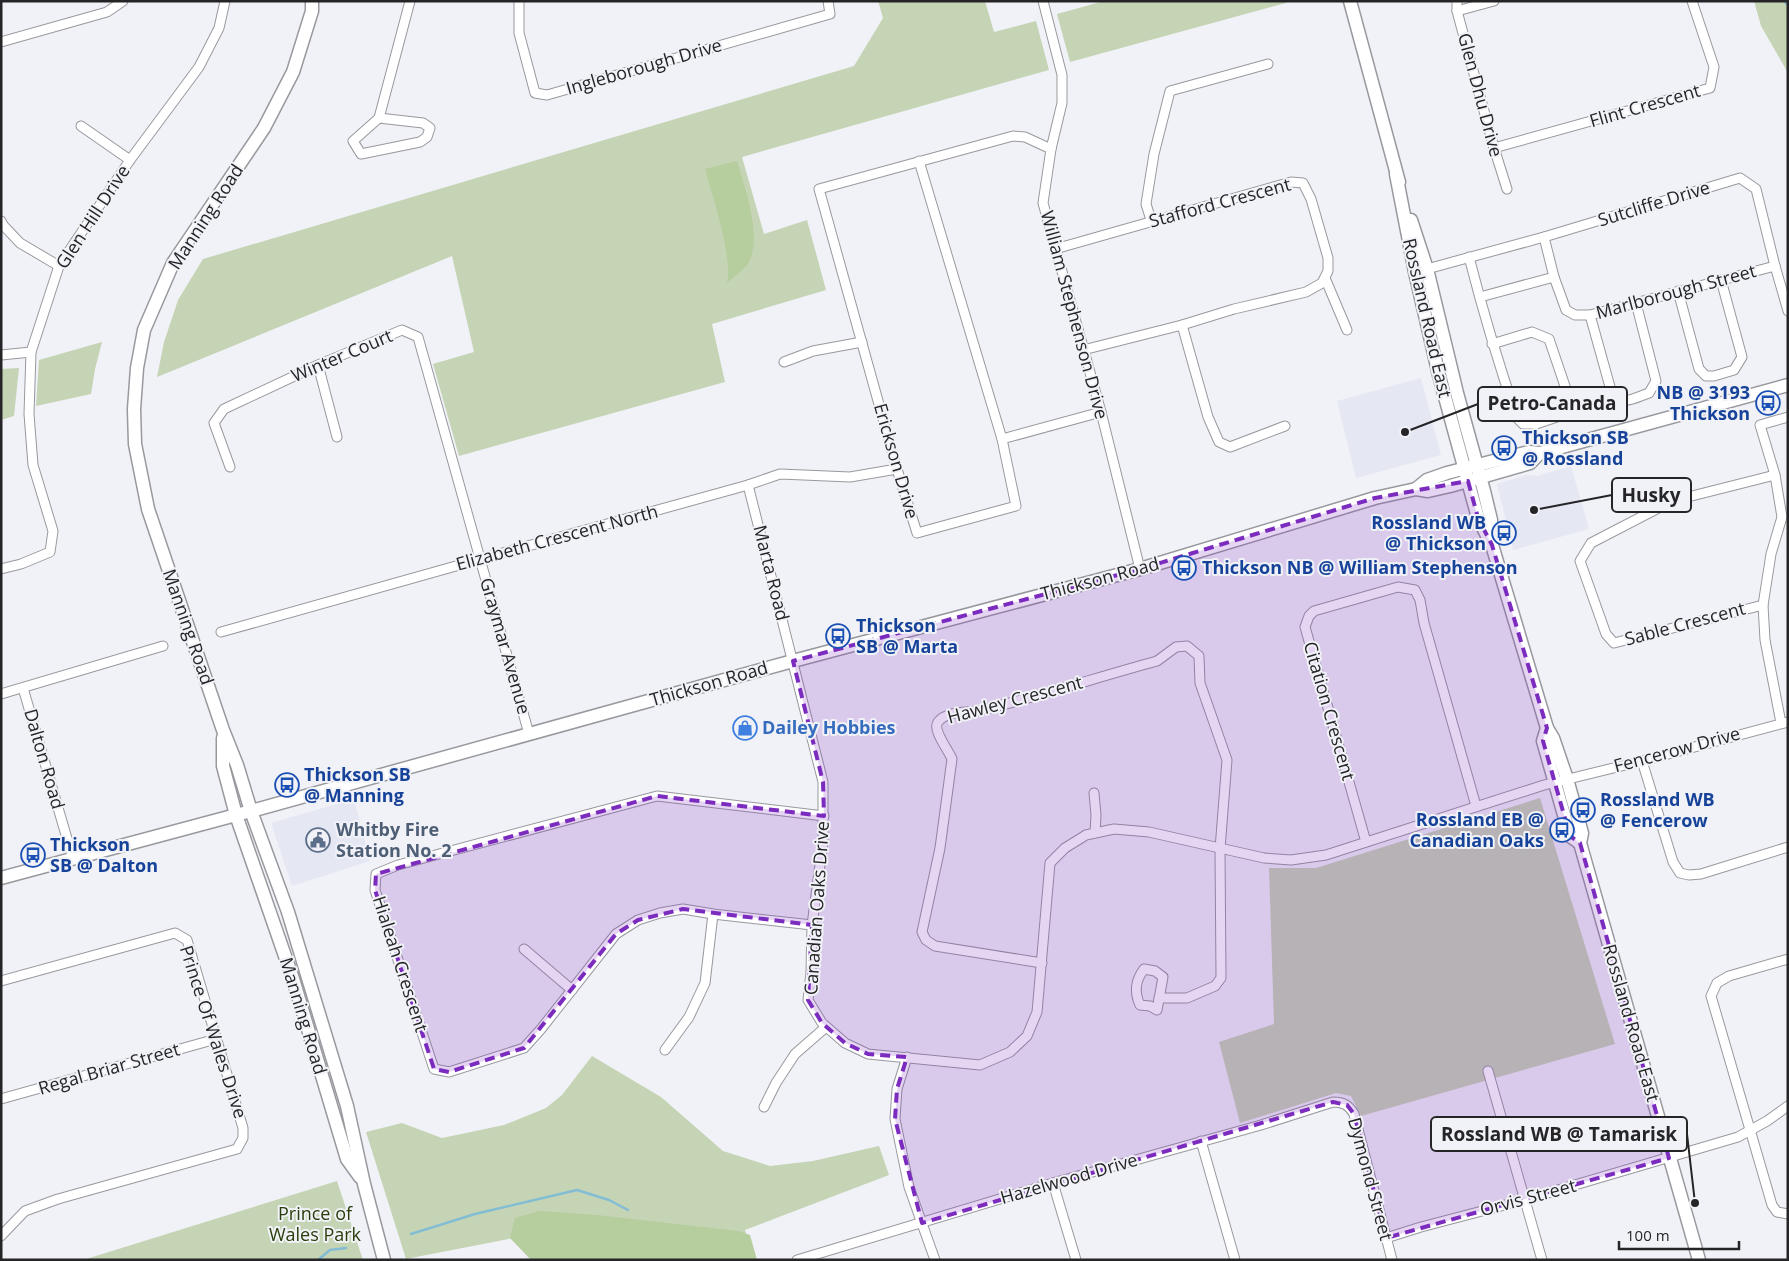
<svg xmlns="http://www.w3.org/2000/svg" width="1789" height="1261" font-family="'Open Sans',sans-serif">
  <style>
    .built { fill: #e5e7f3 }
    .green { fill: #c5d4b5 }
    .forest { fill: #b6cd9e }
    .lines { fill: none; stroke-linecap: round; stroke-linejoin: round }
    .stream { stroke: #83bdd4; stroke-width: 2.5 }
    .street-casing { stroke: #98999e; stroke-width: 11 }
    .secondary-casing { stroke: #98999e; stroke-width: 15 }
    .street { stroke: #fff; stroke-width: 9 }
    .secondary { stroke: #fff; stroke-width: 12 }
    .marked { fill: #7b2cbf; fill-opacity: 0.2; stroke: #7b2cbf; stroke-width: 4; stroke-dasharray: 10 6; stroke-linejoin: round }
    .labels { text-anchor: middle; stroke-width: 4; stroke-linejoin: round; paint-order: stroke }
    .street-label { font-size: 18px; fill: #252527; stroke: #f1f2f7 }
    .transit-label { font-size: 18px; font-weight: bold; fill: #164399; stroke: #f1f2f7; text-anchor: start }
    .shop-label { font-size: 18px; font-weight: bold; fill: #366cbe; stroke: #f1f2f7; text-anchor: start }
    .service-label { font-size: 18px; font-weight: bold; fill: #4e5e75; stroke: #f1f2f7; text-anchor: start }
    .park-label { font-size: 18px; fill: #293d0a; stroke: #f1f2f7 }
    .leader { fill: none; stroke: #252527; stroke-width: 2 }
    .callout-dot { fill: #252527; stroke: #f1f2f7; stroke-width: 2 }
    .callout { fill: #f1f2f7; stroke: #252527; stroke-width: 2 }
    .callout-label { font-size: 19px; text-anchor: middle; font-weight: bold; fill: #252527 }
  </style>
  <rect width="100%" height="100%" fill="#f1f2f7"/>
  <g class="built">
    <path d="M1421,378L1441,455L1356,478L1337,401Z"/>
    <path d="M1571,466L1589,529L1513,550L1497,484L1526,475L1537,476Z"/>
    <path d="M354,799L370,861L292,886L271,823Z"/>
  </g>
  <g class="green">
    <path d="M878,1H985L994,32L1036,21L1049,70L742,157L764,234L807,220L826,290L712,324L725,382L459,456L433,364L474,352L452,256L157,377L164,342L178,300L203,259L854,66L883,18Z"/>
    <path d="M1104,1H1285L1286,3L1070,62L1057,14Z"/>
    <path d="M1754,1H1788V73L1761,26Z"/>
    <path d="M102,342L95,369L91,394L36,406L39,360Z"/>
    <path d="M19,368L14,416L1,420V369Z"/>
    <path d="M1540,798L1615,1044L1361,1116L1351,1096L1336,1093L1240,1123L1219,1042L1274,1024L1269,868H1316Z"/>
    <path d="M592,1056L661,1097L723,1151L770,1166L813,1161L879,1146L889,1175L745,1230L754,1260L529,1235L406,1259L366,1132L402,1123L442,1138L504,1125L546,1108L562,1095Z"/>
    <path d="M337,1181L363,1260H83Z"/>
  </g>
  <g class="forest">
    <path d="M737,161C745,187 762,236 749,262C745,270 733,277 727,283C733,256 713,198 705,169Z"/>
    <path d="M539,1211L597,1215L738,1231L750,1235L757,1260H531L510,1238L515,1218Z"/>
  </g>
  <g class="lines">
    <g class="stream">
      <path d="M1784,1L1788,5"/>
      <path d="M411,1234L475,1214L577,1190L609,1200L628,1210"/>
      <path d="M318,1260L330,1250L346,1248"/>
    </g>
    <g class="street-casing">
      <g id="street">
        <path d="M519,1V33L535,93L547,95L830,14L828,1"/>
        <path d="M1043,1L1062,75V103L1051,149L1043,203L1101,412L1140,569"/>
        <path d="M1457,1V11L1494,148L1507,189"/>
        <path d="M1457,11L1494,1"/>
        <path d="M1,42L107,12L123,1"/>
        <path d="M379,118L423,123L430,128L427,137L420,142L361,154L353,141L379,118L410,1"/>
        <path d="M81,126L130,160"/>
        <path d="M1494,148L1710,88L1714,67L1692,1"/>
        <path d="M919,161L1002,439L1016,506L917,533L897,469L819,189L1013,136L1025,137L1051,149"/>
        <path d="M1151,220L1146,204L1154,154L1170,91L1268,64"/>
        <path d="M1,221L3,225L20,243L59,266"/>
        <path d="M1544,237L1554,277L1566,310L1575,315H1590L1775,266"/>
        <path d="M1055,249L1291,182L1303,183L1311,199L1328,258V271L1322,283L1306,292L1234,309L1182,325L1083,350"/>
        <path d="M1469,257C1483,312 1499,365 1517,418L1523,424H1536L1563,415L1568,406V395L1549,339L1532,332L1492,344"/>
        <path d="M1427,269L1544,237L1740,178L1756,189L1775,266L1788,311"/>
        <path d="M1325,278L1347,330"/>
        <path d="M1678,291L1699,369L1706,376H1714L1734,370L1742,357L1721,280"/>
        <path d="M1480,297L1554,277"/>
        <path d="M1590,315L1612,394C1625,406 1634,398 1649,393L1656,381L1636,303"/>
        <path d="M1182,325L1208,417L1219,442L1230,447L1285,426"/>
        <path d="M1,355L31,352"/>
        <path d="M784,362L813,351L862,342"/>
        <path d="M318,365L337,437"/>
        <path d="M1002,439L1101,412"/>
        <path d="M230,467L214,423L224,409L318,365L402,330L418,337L529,734"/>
        <path d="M748,485L823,782V842L812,925L811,972L808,1000L822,1023L845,1043L868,1054L980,1065L1010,1052L1027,1036L1037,1012L1050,863L1065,848L1086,835L1114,829L1149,832L1264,858L1291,860L1326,855L1544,785L1642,761L1788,722"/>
        <path d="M1,569L21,564L50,552L53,531L33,465L29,414L31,352L59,266L130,160L199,67L219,28L225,1"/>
        <path d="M1763,605L1614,643L1606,634L1580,561L1591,543L1672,501L1775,475"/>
        <path d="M221,632L488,557L748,485L780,474L850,477L897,469"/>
        <path d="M23,688L73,859"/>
        <path d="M1,694L163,646"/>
        <path d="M1781,723L1765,640L1763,605L1771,554L1782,517L1775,475L1760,425L1788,417"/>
        <path d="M1642,761L1673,862L1680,873L1689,875L1701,874L1788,847"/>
        <path d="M1094,793L1096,815L1095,833"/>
        <path d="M1366,842L1305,627L1309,616L1314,611L1398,587L1415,590L1420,600L1424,623L1476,806"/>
        <path d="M812,925L713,914L683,909L660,913L638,920L616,934L541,1029L524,1048L449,1072L434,1069L375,890L376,874L398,865L657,796L824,816"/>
        <path d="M524,949L572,990"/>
        <path d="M1788,959L1729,976L1717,983L1711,996L1772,1205L1777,1212L1788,1214"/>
        <path d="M1042,963L935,946L926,940L922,932L940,848L952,759C948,749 932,730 938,722C947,710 969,713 982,710C1041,696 1098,677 1157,661L1176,647L1187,646L1199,656L1200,683L1227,760L1220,849L1221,978L1215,986L1187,998H1159"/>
        <path d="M1144,969L1155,971L1163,977L1157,1010L1150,1006L1140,1005C1134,992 1135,981 1144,969Z"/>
        <path d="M1,981L175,933L187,940L243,1128V1138L237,1149L58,1199L25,1211L1,1236"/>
        <path d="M665,1050L689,1017L705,983L713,914"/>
        <path d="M907,1057L897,1089L895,1119L909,1187L935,1260"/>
        <path d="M1488,1071L1542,1260"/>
        <path d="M1,1099L216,1039"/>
        <path d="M764,1107L776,1083L795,1054L826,1027"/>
        <path d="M1201,1141L1235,1260"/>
        <path d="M1053,1183L1076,1260"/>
        <path d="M1386,1238L1421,1227L1524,1200L1738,1137L1767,1121L1788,1106"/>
        <path d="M797,1260L1053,1183L1261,1125L1333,1102C1343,1102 1349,1105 1354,1114L1392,1260"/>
      </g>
    </g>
    <g class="secondary-casing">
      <g id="secondary">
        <path d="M312,1V11L293,72L264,128L173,263L144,330L137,368L134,409L135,444L148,509L223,730L237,765L251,811L288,912L347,1106L364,1184L384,1260"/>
        <path d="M1350,1L1399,182"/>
        <path d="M1396,174L1415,272L1439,375L1478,518L1492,545L1547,728L1553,738L1567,779L1582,833L1580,843L1699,1260"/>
        <path d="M1411,220L1427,269L1457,393L1484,491L1491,520L1492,542"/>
        <path d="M1416,489L1427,480L1447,473L1529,452L1540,453L1788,385"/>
        <path d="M1547,728L1543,741L1570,836L1580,843"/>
        <path d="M223,738V766L236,815L293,979L347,1159L360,1177"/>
        <path d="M1,878L251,811L793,661L1140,569L1375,498L1416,489L1428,491L1450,486L1530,463L1540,453"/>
      </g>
    </g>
    <use href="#street" class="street"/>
    <use href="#secondary" class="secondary"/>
  </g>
  <path class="marked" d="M1468,481L1478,518L1492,545L1547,728L1543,741L1570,836L1580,843L1669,1158L1386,1238L1354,1114L1347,1105L1333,1102L922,1223L895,1119L897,1089L907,1057L868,1054L845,1043L822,1023L808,1000L812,925L683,909L638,920L616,934L524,1048L449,1072L434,1069L375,890L376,874L657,796L824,816L823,782L793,661L1140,569L1375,498Z"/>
  <defs>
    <g id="bus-ring" transform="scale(1.25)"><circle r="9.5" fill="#f1f2f7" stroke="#1a4fb4" stroke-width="1.5"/><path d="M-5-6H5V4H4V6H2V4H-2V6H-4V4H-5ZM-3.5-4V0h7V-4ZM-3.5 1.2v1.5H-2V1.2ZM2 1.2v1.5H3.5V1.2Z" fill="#1a4fb4"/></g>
    <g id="shop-ring" transform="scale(1.25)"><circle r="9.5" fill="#f1f2f7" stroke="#3f7fe0" stroke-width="1.5"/><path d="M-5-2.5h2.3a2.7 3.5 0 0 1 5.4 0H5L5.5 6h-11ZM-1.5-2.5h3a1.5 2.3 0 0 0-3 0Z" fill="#3f7fe0"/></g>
    <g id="civic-ring" transform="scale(1.25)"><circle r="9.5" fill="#f1f2f7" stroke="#5c6f8a" stroke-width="1.5"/><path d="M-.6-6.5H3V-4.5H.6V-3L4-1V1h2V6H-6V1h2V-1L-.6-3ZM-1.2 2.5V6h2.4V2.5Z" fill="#5c6f8a"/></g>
  </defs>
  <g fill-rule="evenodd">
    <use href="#bus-ring" x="1768" y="403"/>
    <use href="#bus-ring" x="1504" y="448"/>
    <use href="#bus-ring" x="1504" y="533"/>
    <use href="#bus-ring" x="1184" y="568"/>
    <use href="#bus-ring" x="838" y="636"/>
    <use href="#shop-ring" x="745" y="728"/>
    <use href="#bus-ring" x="287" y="785"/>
    <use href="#bus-ring" x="1583" y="810"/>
    <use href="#bus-ring" x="1562" y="830"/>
    <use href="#civic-ring" x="318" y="840"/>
    <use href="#bus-ring" x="33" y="855"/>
  </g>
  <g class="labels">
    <g class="street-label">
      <text transform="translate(644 67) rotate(-16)" y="6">Ingleborough Drive</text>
      <text transform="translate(1480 95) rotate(75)" y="6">Glen Dhu Drive</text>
      <text transform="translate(1645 106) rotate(-16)" y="6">Flint Crescent</text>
      <text transform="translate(1220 203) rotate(-15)" y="6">Stafford Crescent</text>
      <text transform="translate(1654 204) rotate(-17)" y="6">Sutcliffe Drive</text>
      <text transform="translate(93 217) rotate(-57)" y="6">Glen Hill Drive</text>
      <text transform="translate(206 217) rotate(-57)" y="6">Manning Road</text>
      <text transform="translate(1676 292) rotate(-15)" y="6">Marlborough Street</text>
      <text transform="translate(1074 315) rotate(75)" y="6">William Stephenson Drive</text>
      <text transform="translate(1427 318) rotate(77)" y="6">Rossland Road East</text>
      <text transform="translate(342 356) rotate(-23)" y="6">Winter Court</text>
      <text transform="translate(896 461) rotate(74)" y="6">Erickson Drive</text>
      <text transform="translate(557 538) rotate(-15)" y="6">Elizabeth Crescent North</text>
      <text transform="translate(771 573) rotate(76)" y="6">Marta Road</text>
      <text transform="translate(1100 579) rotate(-15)" y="6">Thickson Road</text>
      <text transform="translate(1685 624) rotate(-15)" y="6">Sable Crescent</text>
      <text transform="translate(188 627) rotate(71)" y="6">Manning Road</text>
      <text transform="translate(505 646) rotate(74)" y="6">Graymar Avenue</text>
      <text transform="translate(709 684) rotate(-16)" y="6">Thickson Road</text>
      <text transform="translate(1015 700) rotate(-15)" y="6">Hawley Crescent</text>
      <text transform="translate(1329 711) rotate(74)" y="6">Citation Crescent</text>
      <text transform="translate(1677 750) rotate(-15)" y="6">Fencerow Drive</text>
      <text transform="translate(44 759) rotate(74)" y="6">Dalton Road</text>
      <text transform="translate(817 908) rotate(-86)" y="6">Canadian Oaks Drive</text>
      <text transform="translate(400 964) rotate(72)" y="6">Hialeah Crescent</text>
      <text transform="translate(303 1016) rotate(73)" y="6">Manning Road</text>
      <text transform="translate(1631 1023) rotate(74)" y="6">Rossland Road East</text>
      <text transform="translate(213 1032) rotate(72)" y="6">Prince Of Wales Drive</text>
      <text transform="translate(109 1069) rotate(-16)" y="6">Regal Briar Street</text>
      <text transform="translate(1069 1179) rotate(-16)" y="6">Hazelwood Drive</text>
      <text transform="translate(1370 1179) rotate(75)" y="6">Dymond Street</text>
      <text transform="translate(1528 1198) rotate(-15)" y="6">Orvis Street</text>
    </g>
    <g class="transit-label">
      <text x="1750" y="399" text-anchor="end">NB @ 3193<tspan x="1750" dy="21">Thickson</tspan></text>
      <text x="1522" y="444">Thickson SB<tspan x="1522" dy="21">@ Rossland</tspan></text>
      <text x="1486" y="529" text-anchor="end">Rossland WB<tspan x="1486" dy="21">@ Thickson</tspan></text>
      <text x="1202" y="574">Thickson NB @ William Stephenson</text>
      <text x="856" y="632">Thickson<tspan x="856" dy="21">SB @ Marta</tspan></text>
      <text x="304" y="781">Thickson SB<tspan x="304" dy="21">@ Manning</tspan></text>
      <text x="1600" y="806">Rossland WB<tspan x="1600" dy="21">@ Fencerow</tspan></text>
      <text x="1544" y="826" text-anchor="end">Rossland EB @<tspan x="1544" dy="21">Canadian Oaks</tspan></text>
      <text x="50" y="851">Thickson<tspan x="50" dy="21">SB @ Dalton</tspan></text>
    </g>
    <g class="shop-label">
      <text x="762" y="734">Dailey Hobbies</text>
    </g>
    <g class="service-label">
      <text x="336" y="836">Whitby Fire<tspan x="336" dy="21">Station No. 2</tspan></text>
    </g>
    <g class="park-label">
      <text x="315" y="1220">Prince of<tspan x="315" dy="21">Wales Park</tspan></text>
    </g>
  </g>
  <path class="leader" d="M1405 432L1478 404M1534 510L1612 495M1695 1203L1687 1134"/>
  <g class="callout-dot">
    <circle cx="1405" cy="432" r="5"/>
    <circle cx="1534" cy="510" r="5"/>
    <circle cx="1695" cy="1203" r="5"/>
  </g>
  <g class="callout">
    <rect x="1478" y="387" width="149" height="34" rx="5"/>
    <rect x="1612" y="478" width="79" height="34" rx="5"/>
    <rect x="1431" y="1117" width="256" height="34" rx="5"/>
  </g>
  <g class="callout-label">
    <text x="1552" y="410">Petro-Canada</text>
    <text x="1651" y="502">Husky</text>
    <text x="1559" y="1141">Rossland WB @ Tamarisk</text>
  </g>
  <rect width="1789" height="1261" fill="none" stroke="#252527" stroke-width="5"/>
  <path d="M1619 1241v8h120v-8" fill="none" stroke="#252527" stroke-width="2.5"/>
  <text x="1626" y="1241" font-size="15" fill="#252527" stroke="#f1f2f7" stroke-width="4" paint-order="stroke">100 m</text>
</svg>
